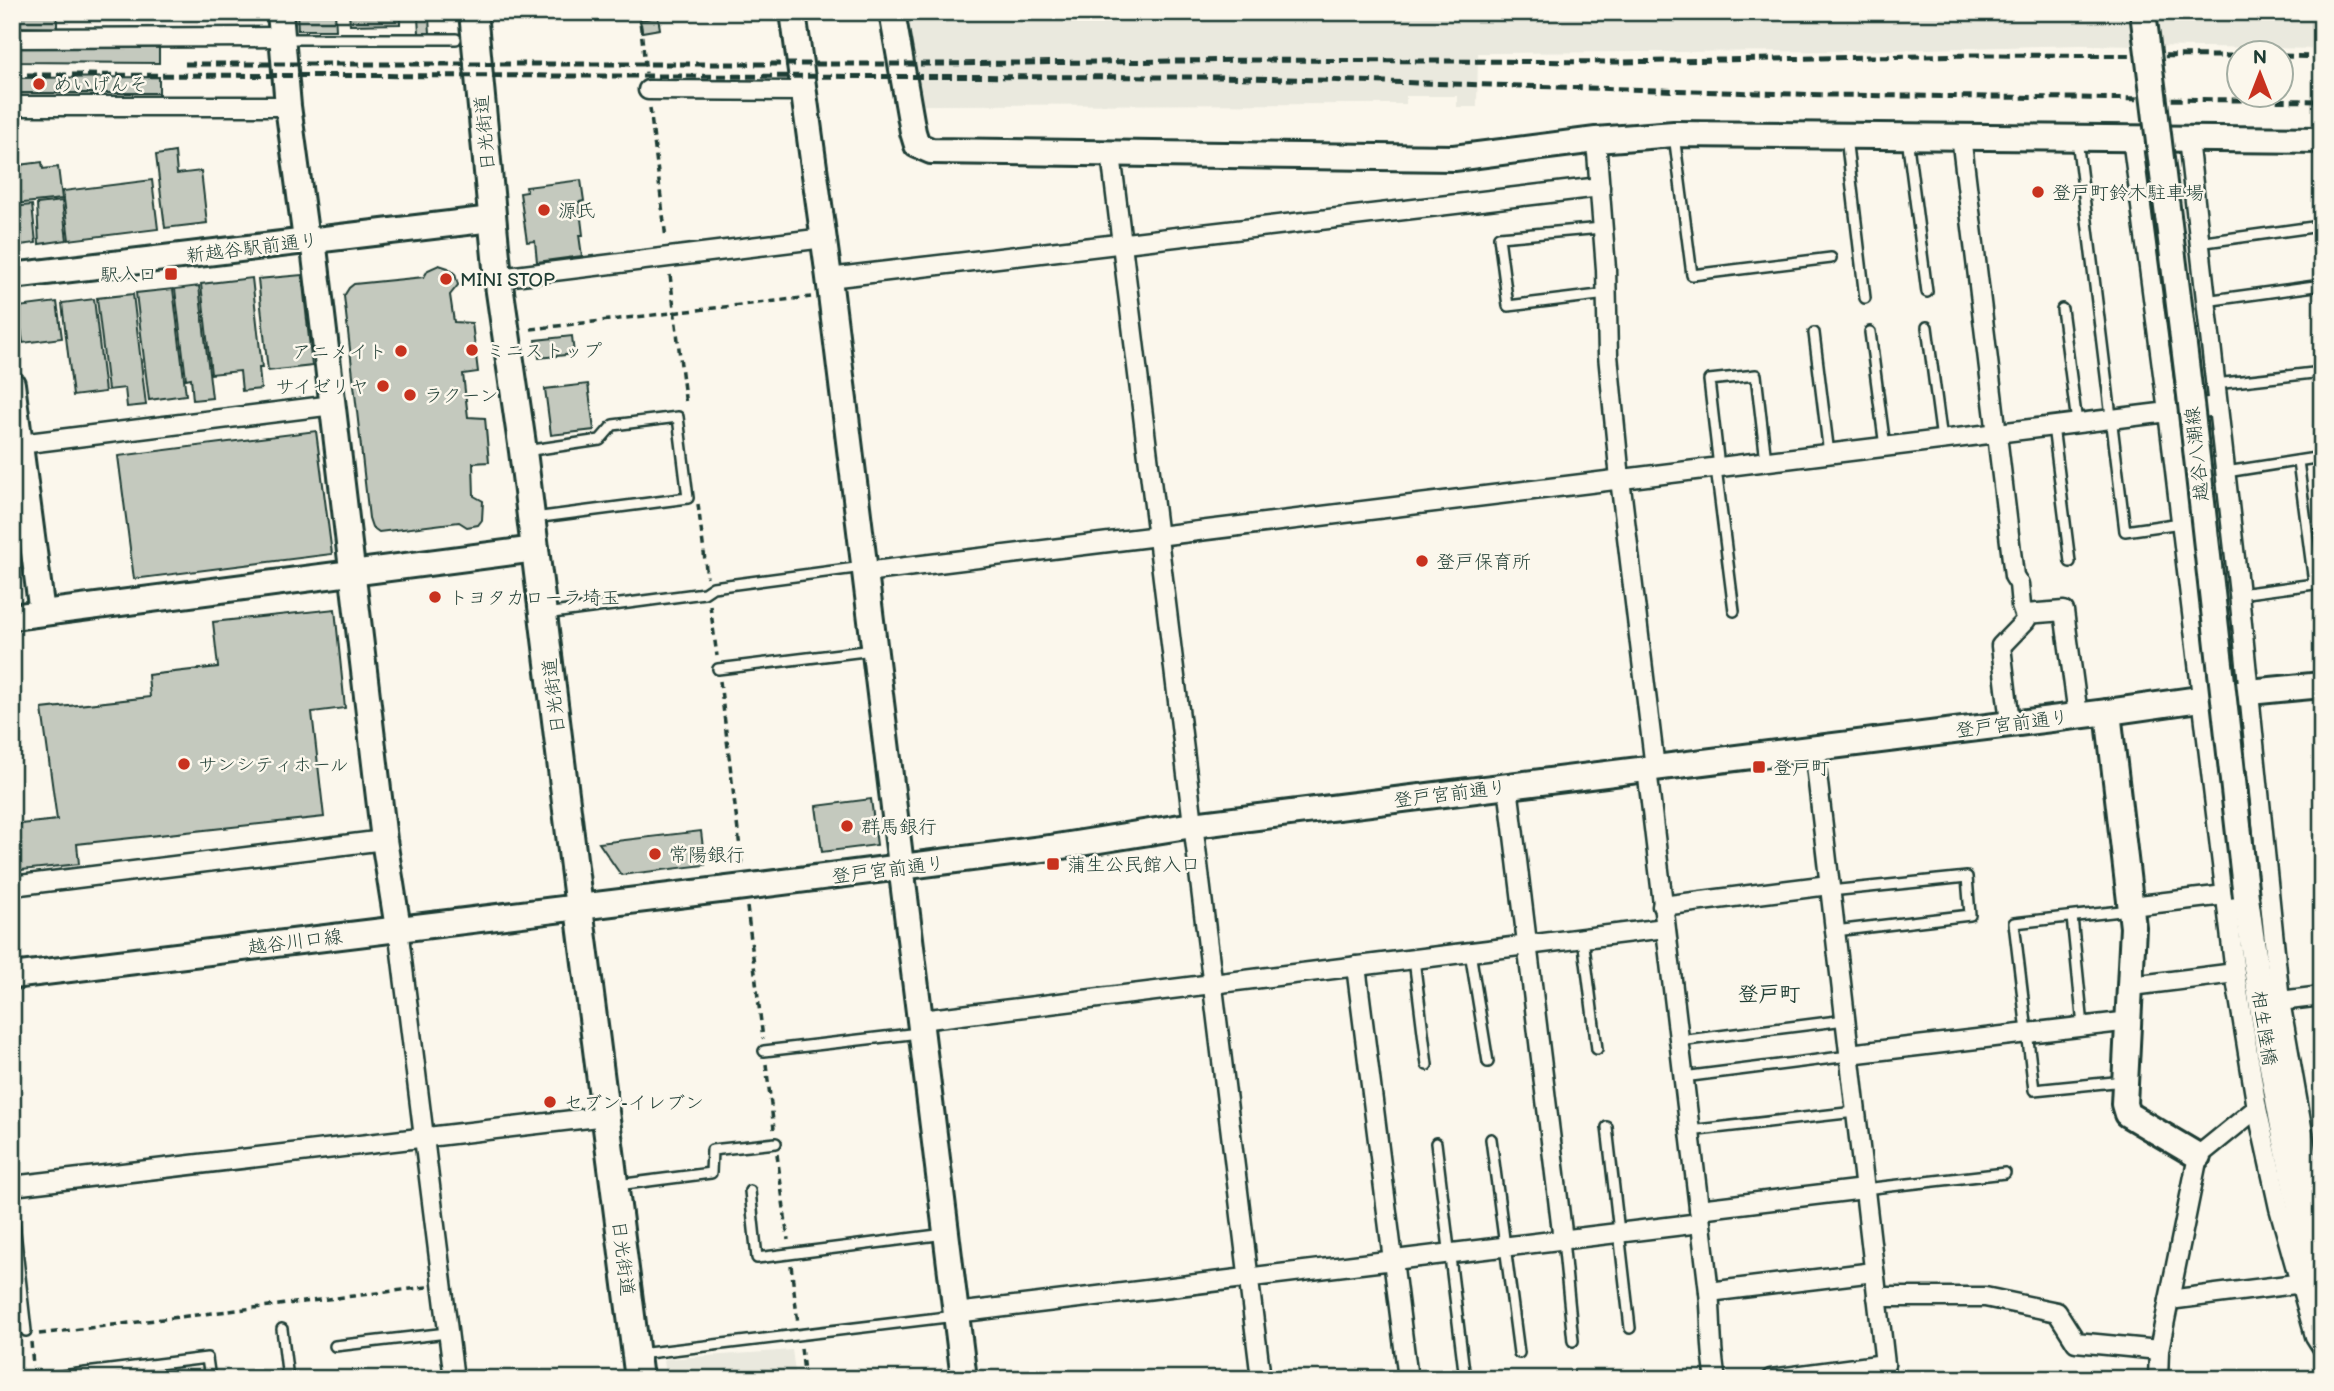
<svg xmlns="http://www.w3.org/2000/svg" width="2334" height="1391" font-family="'Balsamiq Sans','Klee One',sans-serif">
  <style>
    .built { fill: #eae9de }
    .building { fill: #c4c9be; stroke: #1f3d34; stroke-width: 2 }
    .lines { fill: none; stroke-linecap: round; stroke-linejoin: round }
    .lane-casing { stroke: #1f3d34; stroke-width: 14 }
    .street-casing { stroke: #1f3d34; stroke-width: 23 }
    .secondary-casing { stroke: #1f3d34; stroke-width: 30 }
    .primary-casing { stroke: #1f3d34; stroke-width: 32 }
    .path { stroke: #1f3d34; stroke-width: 3.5; stroke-dasharray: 7 5; stroke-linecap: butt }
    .lane { stroke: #fbf7ec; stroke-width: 9 }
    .street { stroke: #fbf7ec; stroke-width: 18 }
    .secondary { stroke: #fbf7ec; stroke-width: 24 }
    .primary { stroke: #fbf7ec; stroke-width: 26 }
    .rail { stroke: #1f3d34; stroke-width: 5; stroke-dasharray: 10 5; stroke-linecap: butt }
    .secondary-bridge-casing { stroke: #1f3d34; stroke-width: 30; stroke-linecap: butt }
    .secondary-bridge { stroke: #fbf7ec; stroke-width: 24 }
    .poi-dot { fill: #c8321e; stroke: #fbf7ec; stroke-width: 2.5 }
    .labels { text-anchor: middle; stroke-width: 5; stroke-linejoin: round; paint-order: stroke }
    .poi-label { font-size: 19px; fill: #1f3d34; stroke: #fbf7ec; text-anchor: start }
    .street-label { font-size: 19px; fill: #1f3d34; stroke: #fbf7ec }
    .neighbourhood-label { font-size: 21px; font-weight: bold; fill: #1f3d34; stroke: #fbf7ec }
  </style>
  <rect width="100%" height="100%" fill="#fbf7ec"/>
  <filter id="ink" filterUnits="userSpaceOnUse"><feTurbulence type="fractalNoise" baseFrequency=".0143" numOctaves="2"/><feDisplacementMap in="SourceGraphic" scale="14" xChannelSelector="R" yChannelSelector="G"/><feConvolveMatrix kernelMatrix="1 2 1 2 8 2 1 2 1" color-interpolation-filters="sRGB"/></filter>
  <g filter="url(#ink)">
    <g class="built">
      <path d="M907,12H2322V49L2081,45L1853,51L1478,53L1477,107H1457V96H1406V104L919,105Z"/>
      <path d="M792,1350L796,1379H666L664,1359Z"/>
    </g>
    <g class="building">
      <path d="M16,12H57V28L15,27Z"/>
      <path d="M175,12H207V19L175,18Z"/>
      <path d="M210,12H239L240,17L210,18Z"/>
      <path d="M297,12H335L336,30H298Z"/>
      <path d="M349,12H400V24L350,25Z"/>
      <path d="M658,17L660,29L642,32L640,20Z"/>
      <path d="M418,18H429L430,33H419Z"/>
      <path d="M12,43L159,45V63L12,62Z"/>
      <path d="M159,77V93H12V78Z"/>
      <path d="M175,152L177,174L201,171L207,223L165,228L156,155Z"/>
      <path d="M42,162L43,169L58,167L62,199L14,204L12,198V166Z"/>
      <path d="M152,180L158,229L69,240L63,191Z"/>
      <path d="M581,180L584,201L579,202L583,235H579L582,256L537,262L535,241L527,242L520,193L527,192L526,187Z"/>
      <path d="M62,201L67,240L39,244L37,204Z"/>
      <path d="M32,205L36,243L12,246V207Z"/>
      <path d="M439,265L448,268L455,274L458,285L450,295L454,322L472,323L478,372L463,374L468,417L485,418L489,462L473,463L474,496L483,501L482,520L478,525L467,527L459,522L379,532L372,527L369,518L344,296L349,288L354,284L424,277L428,270Z"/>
      <path d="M302,275L312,366L268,371L258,279Z"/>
      <path d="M252,278L262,368H259L261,389L242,391L240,371L211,374L201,284Z"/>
      <path d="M199,286L212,398L193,400L191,378L186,379L175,289Z"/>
      <path d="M173,289L186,395L149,400L136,293Z"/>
      <path d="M133,294L146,405L127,407L125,388L108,390L97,298Z"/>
      <path d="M94,299L105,392L73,396L62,303Z"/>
      <path d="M57,302L62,338L23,343L18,307Z"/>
      <path d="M572,336L574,354L539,358L536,340Z"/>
      <path d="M588,384L594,430L551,435L545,389Z"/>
      <path d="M316,431L332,554L134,579L118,456Z"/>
      <path d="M335,609L345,708L312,712L324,817L77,844L79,864L12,871V825L57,820L42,709L150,697L148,675L218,667L213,622Z"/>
      <path d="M871,799L877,845L822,852L816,806Z"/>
      <path d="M701,831L705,865L621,875L599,843Z"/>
    </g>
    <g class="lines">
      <g class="lane-casing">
        <g id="lane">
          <path d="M283,39H456"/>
          <path d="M1674,135L1692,275L1831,258"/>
          <path d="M1846,137L1865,298"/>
          <path d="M1907,137L1927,292"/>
          <path d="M2077,139L2125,531L2181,523"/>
          <path d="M1602,228L1499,237L1508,306L1607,294"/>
          <path d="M2198,243L2320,226"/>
          <path d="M2205,301L2322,285"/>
          <path d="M2062,309L2077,423"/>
          <path d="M1927,327L1942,440"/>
          <path d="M1870,332L1885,447"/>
          <path d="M1814,333L1829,454"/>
          <path d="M2215,384L2322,372"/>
          <path d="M2053,426L2070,562"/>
          <path d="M525,451L600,440L613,425L678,417L688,498L534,518"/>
          <path d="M2298,461L2314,583"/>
          <path d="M1719,467L1709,380L1756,375L1766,461"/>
          <path d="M1716,468L1734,611"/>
          <path d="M2226,472L2322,457"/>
          <path d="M2239,594L2322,583"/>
          <path d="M545,614L704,593L713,587L863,567"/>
          <path d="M718,669L873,650"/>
          <path d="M1830,891L1967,877L1970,915L1835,931"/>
          <path d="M2072,917L2083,1026"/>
          <path d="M1583,938L1597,1049"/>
          <path d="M1470,952L1488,1062"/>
          <path d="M1414,959L1427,1065"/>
          <path d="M1679,1041L1845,1020"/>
          <path d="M764,1051L919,1033"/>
          <path d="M1683,1077L1849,1056"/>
          <path d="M2124,1081L2034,1090L2014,923L2130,910"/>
          <path d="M1607,1127L1630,1328"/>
          <path d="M1689,1131L1855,1112"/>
          <path d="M1491,1139L1519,1353"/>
          <path d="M1436,1143L1465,1379"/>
          <path d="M617,1185L711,1173L712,1150L776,1143"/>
          <path d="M1864,1189L2005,1173"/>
          <path d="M750,1191L757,1258L945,1234"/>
          <path d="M12,1204L26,1331"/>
          <path d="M1563,1240L1573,1341"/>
          <path d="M282,1329L288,1379"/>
          <path d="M335,1346L447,1333"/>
          <path d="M639,1354L955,1316"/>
          <path d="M37,1379L207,1358L210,1379"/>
        </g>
      </g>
      <g class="street-casing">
        <g id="street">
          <path d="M12,38L281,37"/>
          <path d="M648,90L804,91"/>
          <path d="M12,106H288"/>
          <path d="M1961,136L2014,576L2019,584L2021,606L2026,620L2001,646L2010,723"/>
          <path d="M2132,138L2168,412L2235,973L2257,1108L2279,1208L2315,1336L2322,1347"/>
          <path d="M2188,139L2239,594L2280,1001L2310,1173L2308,1199L2300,1213"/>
          <path d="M1596,140L1606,269L1608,355L1620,479L1655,768"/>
          <path d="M1111,154L1261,1379"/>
          <path d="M498,278L824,238"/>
          <path d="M829,278L1600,187"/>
          <path d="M12,445L333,405"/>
          <path d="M865,572L2217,406"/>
          <path d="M2025,614L2064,611L2078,715"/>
          <path d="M1814,748L1885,1364L1881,1379"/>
          <path d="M1647,769L1709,1292C1712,1321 1710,1350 1716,1379"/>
          <path d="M1508,786L1563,1240"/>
          <path d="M12,886L384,840"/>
          <path d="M1662,906L1829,885"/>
          <path d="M2131,906L2225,895"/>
          <path d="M398,928L454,1379"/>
          <path d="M1356,966L1408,1379"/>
          <path d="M2132,986L2235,973"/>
          <path d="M2280,1001L2322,996"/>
          <path d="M921,1020L1665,928"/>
          <path d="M1849,1054L2130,1021"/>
          <path d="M12,1186L606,1116"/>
          <path d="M1699,1209L1864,1189"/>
          <path d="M1709,1292L1874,1272"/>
          <path d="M1877,1297H1985L2057,1312L2076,1342L2159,1350"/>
          <path d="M2169,1300L2311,1282"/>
          <path d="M956,1313L1700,1223"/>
          <path d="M1771,1379L1885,1364"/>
          <path d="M2158,1379L2159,1350L2198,1156L2257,1108"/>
        </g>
      </g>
      <g class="secondary-casing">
        <g id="secondary">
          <path d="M280,12L288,106L306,240"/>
          <path d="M793,12L829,278L964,1379"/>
          <path d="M892,12L913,132L917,145L931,151L1454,158L1596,140L1674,134L2322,140"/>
          <path d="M313,239L384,840L398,928"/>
          <path d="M12,276L492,219"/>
          <path d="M12,384L42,613"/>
          <path d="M12,617L536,549"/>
          <path d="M2108,712L2133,927L2124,1104L2127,1114L2198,1156"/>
          <path d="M2246,897C2264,1033 2288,1168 2322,1301"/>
          <path d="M12,976L744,887L1050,848L1193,825L2108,712L2249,692L2322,685"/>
        </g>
      </g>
      <g class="primary-casing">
        <path id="primary" d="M473,12L498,278L523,451L579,908L639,1379"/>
      </g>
      <g class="path">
        <path d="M639,12L646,73"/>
        <path d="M650,108L666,239"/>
        <path d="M670,275L686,406"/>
        <path d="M531,329L811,297"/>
        <path d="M698,504L707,577"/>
        <path d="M710,605L717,656"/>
        <path d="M720,681L742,865"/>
        <path d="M747,907L763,1039"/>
        <path d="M766,1064L774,1129"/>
        <path d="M777,1154L788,1240"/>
        <path d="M791,1265L798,1324"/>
        <path d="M39,1334L427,1287"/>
        <path d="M31,1342L33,1366"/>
        <path d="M801,1348L805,1379"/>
      </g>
      <use href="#lane" class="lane"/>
      <use href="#street" class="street"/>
      <use href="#secondary" class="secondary"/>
      <use href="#primary" class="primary"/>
      <g class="rail">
        <path d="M2282,56L2322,57"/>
        <path d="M185,64H938L1255,60L1619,62L1972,55L2240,56"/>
        <path d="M12,75L1218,77L1827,95L2322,101"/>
      </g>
      <g class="secondary-bridge-casing">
        <path id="secondary-bridge" d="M2143,12L2190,395L2246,897"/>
      </g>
      <use href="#secondary-bridge" class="secondary-bridge"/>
    </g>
  </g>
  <g class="poi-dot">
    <circle cx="39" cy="84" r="7"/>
    <circle cx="2038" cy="192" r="7"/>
    <circle cx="544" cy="210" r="7"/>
    <rect x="164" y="267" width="14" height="14" rx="3.5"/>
    <circle cx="446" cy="279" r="7"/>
    <circle cx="472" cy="350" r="7"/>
    <circle cx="401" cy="351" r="7"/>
    <circle cx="383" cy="386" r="7"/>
    <circle cx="410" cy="395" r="7"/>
    <circle cx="1422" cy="561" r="7"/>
    <circle cx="435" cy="597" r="7"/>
    <circle cx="184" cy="764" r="7"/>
    <rect x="1752" y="760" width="14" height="14" rx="3.5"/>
    <circle cx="847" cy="826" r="7"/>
    <circle cx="655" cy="854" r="7"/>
    <rect x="1046" y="857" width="14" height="14" rx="3.5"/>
    <circle cx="550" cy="1102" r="7"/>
  </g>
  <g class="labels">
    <g class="poi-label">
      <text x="53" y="91">めいげんそ</text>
      <text x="2052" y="199">登戸町鈴木駐車場</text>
      <text x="558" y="217">源氏</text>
      <text x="157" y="281" text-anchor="end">駅入口</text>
      <text x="460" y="286">MINI STOP</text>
      <text x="486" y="357">ミニストップ</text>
      <text x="387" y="358" text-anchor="end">アニメイト</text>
      <text x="369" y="393" text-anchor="end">サイゼリヤ</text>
      <text x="424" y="402">ラクーン</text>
      <text x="1436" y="568">登戸保育所</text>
      <text x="449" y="604">トヨタカローラ埼玉</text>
      <text x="198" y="771">サンシティホール</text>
      <text x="1773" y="774">登戸町</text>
      <text x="861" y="833">群馬銀行</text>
      <text x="669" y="861">常陽銀行</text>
      <text x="1067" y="871">蒲生公民館入口</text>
      <text x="564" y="1109">セブン-イレブン</text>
    </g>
    <g class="street-label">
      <text transform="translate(484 133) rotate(-95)" y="7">日光街道</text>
      <text transform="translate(252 247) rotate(-7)" y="7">新越谷駅前通り</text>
      <text transform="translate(2196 454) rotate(-96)" y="7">越谷八潮線</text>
      <text transform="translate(553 696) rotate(-97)" y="7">日光街道</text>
      <text transform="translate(2012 723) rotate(-7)" y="7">登戸宮前通り</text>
      <text transform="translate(1450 793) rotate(-7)" y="7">登戸宮前通り</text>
      <text transform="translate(888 869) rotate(-7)" y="7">登戸宮前通り</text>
      <text transform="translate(295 941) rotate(-7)" y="7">越谷川口線</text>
      <text transform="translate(2265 1028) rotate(81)" y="7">相生陸橋</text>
      <text transform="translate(624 1258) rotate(83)" y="7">日光街道</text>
    </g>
    <g class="neighbourhood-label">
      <text x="1769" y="1001">登戸町</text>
    </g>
  </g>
  <rect width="2334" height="1391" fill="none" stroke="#fbf7ec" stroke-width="42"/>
  <rect x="21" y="21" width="2292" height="1349" fill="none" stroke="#1f3d34" stroke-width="2.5" filter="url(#ink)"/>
  <g transform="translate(2260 74)"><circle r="33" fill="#fbf7ec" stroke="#a3ada2" stroke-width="2"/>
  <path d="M0-5L12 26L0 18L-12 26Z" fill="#c8321e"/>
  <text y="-10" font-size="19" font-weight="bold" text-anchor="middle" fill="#1f3d34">N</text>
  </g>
</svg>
